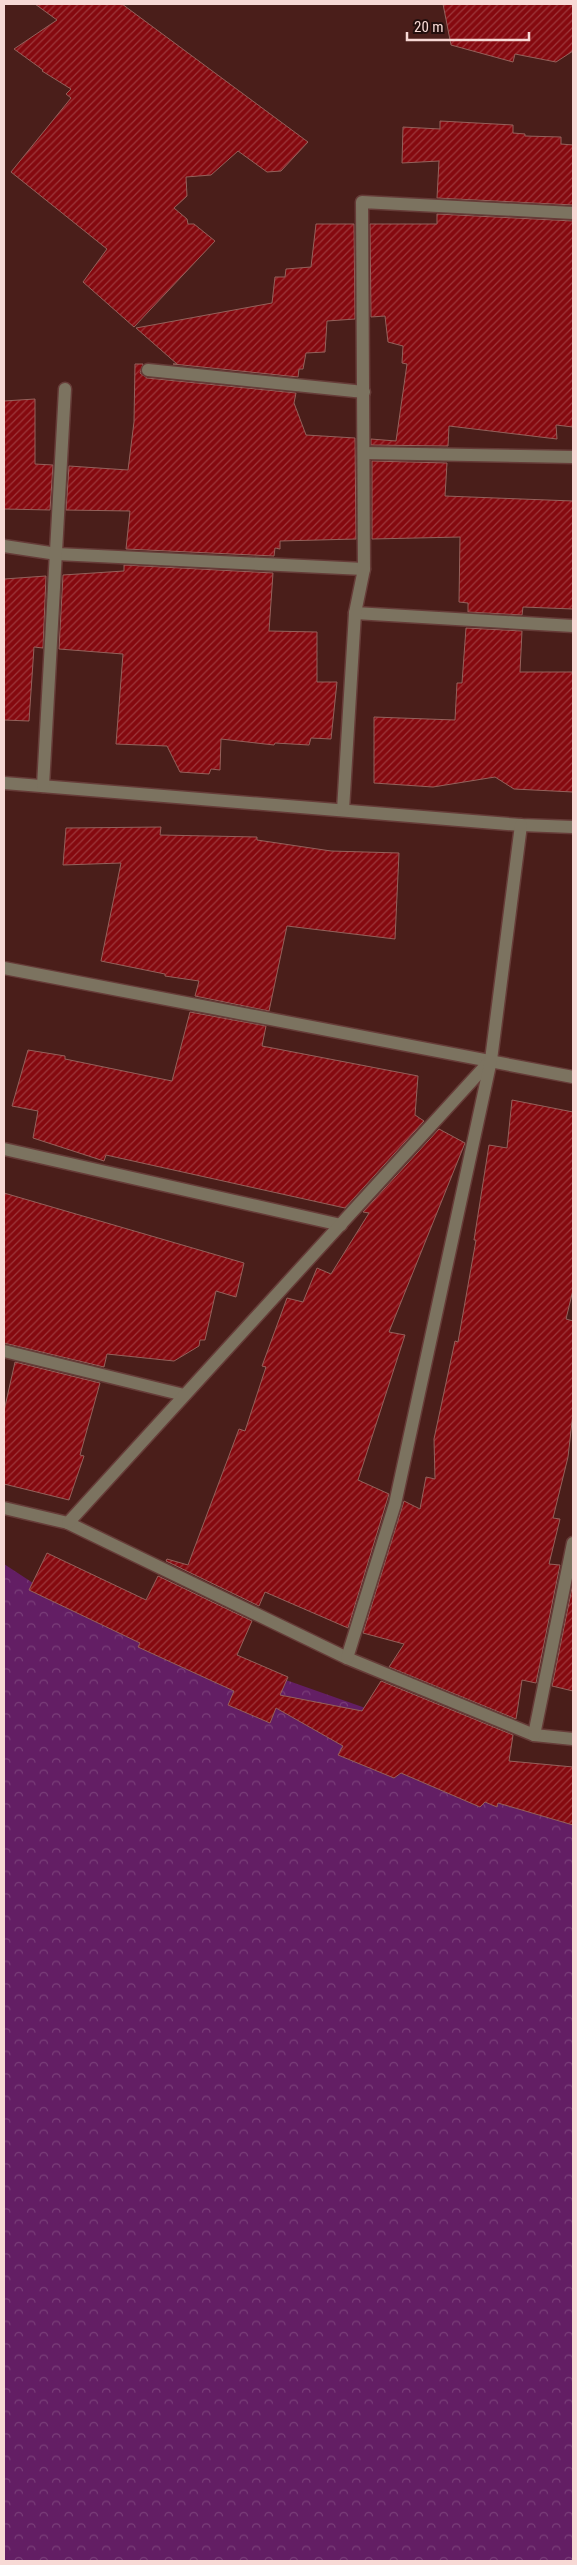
<svg xmlns="http://www.w3.org/2000/svg" width="577" height="2565" font-family="'Roboto Condensed',sans-serif">
  <style>
    .forest { fill: url(#forest-crowns) }
    .building { fill: url(#building-hatch); stroke: #94615b }
    .lines { fill: none; stroke-linecap: round; stroke-linejoin: round }
    .minor-casing { stroke: #663c38; stroke-width: 15 }
    .minor { stroke: #7c7360; stroke-width: 12 }
  </style>
  <defs>
    <pattern id="forest-crowns" width="20" height="18" patternUnits="userSpaceOnUse" patternTransform="scale(1.25)"><rect width="20" height="18" fill="#631e64"/><path d="M2 6a3 3 0 1 1 6 0M12 15a3 3 0 1 1 6 0" fill="none" stroke="#7a3e79"/></pattern>
    <pattern id="building-hatch" width="6" height="6" patternUnits="userSpaceOnUse" patternTransform="scale(1.25)"><rect width="6" height="6" fill="#85090f"/><path d="M-1 1l2-2M0 6l6-6M5 7l2-2" fill="none" stroke="#9d383c"/></pattern>
  </defs>
  <rect width="100%" height="100%" fill="#4a1e1a"/>
  <path class="forest" d="M4,1564L59,1600L371,1710L573,1812V2561H4Z"/>
  <g class="building">
    <path d="M35,4H122L308,142L281,171L267,172L238,151L211,175L186,177L187,196L174,208L187,219L188,224H194L215,241L134,327L83,282L107,249L11,172L71,98L66,94L71,89L42,71L43,70L14,49L57,20Z"/>
    <path d="M443,4H573V51L556,62L515,54L513,62L451,45Z"/>
    <path d="M440,121L513,125V133L525,134V136L561,137V144L573,145V205L437,198L439,161L402,163L403,127L440,129Z"/>
    <path d="M437,214L573,221V427L556,425L557,439L449,426L448,446L371,445V439L396,441L407,364L402,363L403,346L388,342L385,316L371,317L370,224H437Z"/>
    <path d="M316,224H354L355,319L327,321L325,352L306,353L303,369H299L298,377L173,364H177L136,328L272,303L275,277H285L286,269L311,267Z"/>
    <path d="M135,364H143L140,373L147,378L296,393L294,403L306,435L355,438L356,539L280,541V549L275,548L274,556L126,549L130,511L66,510L69,466L128,470L134,422Z"/>
    <path d="M35,399V464L53,465L50,510L4,509V401Z"/>
    <path d="M372,461L447,463L445,496L573,501V609L523,607L522,615L468,612V603L459,602L460,537L372,539Z"/>
    <path d="M124,565L273,573L269,631L317,632V682H337L331,739L311,738L309,745L275,743L274,745L221,739L220,770L211,769L209,774L180,772L167,746L116,744L123,654L59,649L63,575L124,571Z"/>
    <path d="M46,576L43,648L34,647L29,721L4,720V579Z"/>
    <path d="M466,628L522,631L520,672H573V792L514,789L495,777L433,787L374,783V717L455,720L457,683H462Z"/>
    <path d="M161,827L160,835L257,837V840L331,851L399,853L395,939L287,926L269,1011L195,996L199,981L165,976V974L101,961L121,863L63,865L66,828Z"/>
    <path d="M190,1012L266,1026L262,1046L418,1076L415,1115L424,1121L345,1208L106,1155L104,1161L33,1138L38,1111L12,1106L28,1050L65,1056V1059L172,1081Z"/>
    <path d="M512,1100L573,1112V1290L566,1319L573,1321V1413L568,1457L553,1518L560,1519L549,1564L560,1565L536,1683L522,1680L516,1719L389,1667L404,1644L363,1633L404,1501L420,1509L426,1477L435,1479L434,1439L455,1341L458,1342L476,1240H474L489,1145L507,1148Z"/>
    <path d="M439,1129L465,1143L389,1332L405,1335L358,1480L389,1494L348,1628L265,1592L259,1606L166,1561L167,1559L188,1565L239,1429L245,1431L266,1367L262,1366L287,1298L303,1302L317,1268L331,1274L369,1213L363,1212Z"/>
    <path d="M4,1193L244,1263L236,1297L216,1291L205,1340H200L199,1346L174,1361L107,1354L104,1367L4,1343Z"/>
    <path d="M15,1362L100,1383L80,1455L84,1456L69,1500L4,1484V1411Z"/>
    <path d="M47,1553L146,1600L158,1576L252,1621L237,1655L288,1677L280,1695L362,1711L381,1681L513,1735L509,1761L573,1767V1825L498,1803L497,1807L485,1802L480,1807L401,1773L394,1778L338,1755L343,1746L276,1708L270,1723L228,1705L234,1691L138,1647L140,1643L29,1590Z"/>
    <path d="M573,1583V1691L552,1686Z"/>
  </g>
  <g class="lines">
    <g class="minor-casing">
      <g id="minor">
        <path d="M148,370L364,392"/>
        <path d="M364,453L573,457"/>
        <path d="M4,546L57,554L364,569"/>
        <path d="M355,613L573,626"/>
        <path d="M4,783L521,825L573,827"/>
        <path d="M43,786L65,389"/>
        <path d="M343,810L355,613L364,569L362,202L573,213"/>
        <path d="M4,968L573,1077"/>
        <path d="M4,1149L341,1225"/>
        <path d="M4,1351L184,1395"/>
        <path d="M4,1508L68,1523L347,1658L534,1735L573,1739"/>
        <path d="M68,1523L489,1062"/>
        <path d="M347,1658L395,1504L491,1060L521,825"/>
        <path d="M534,1735L573,1543"/>
      </g>
    </g>
    <use href="#minor" class="minor"/>
  </g>
  <rect width="577" height="2565" fill="none" stroke="#f7d9d5" stroke-width="10"/>
  <path d="M407 32v8h122v-8" fill="none" stroke="#f7d9d5" stroke-width="2.5"/>
  <text x="414" y="32" font-size="15" fill="#f7d9d5" stroke="#230f0d" stroke-width="4" paint-order="stroke">20 m</text>
</svg>
